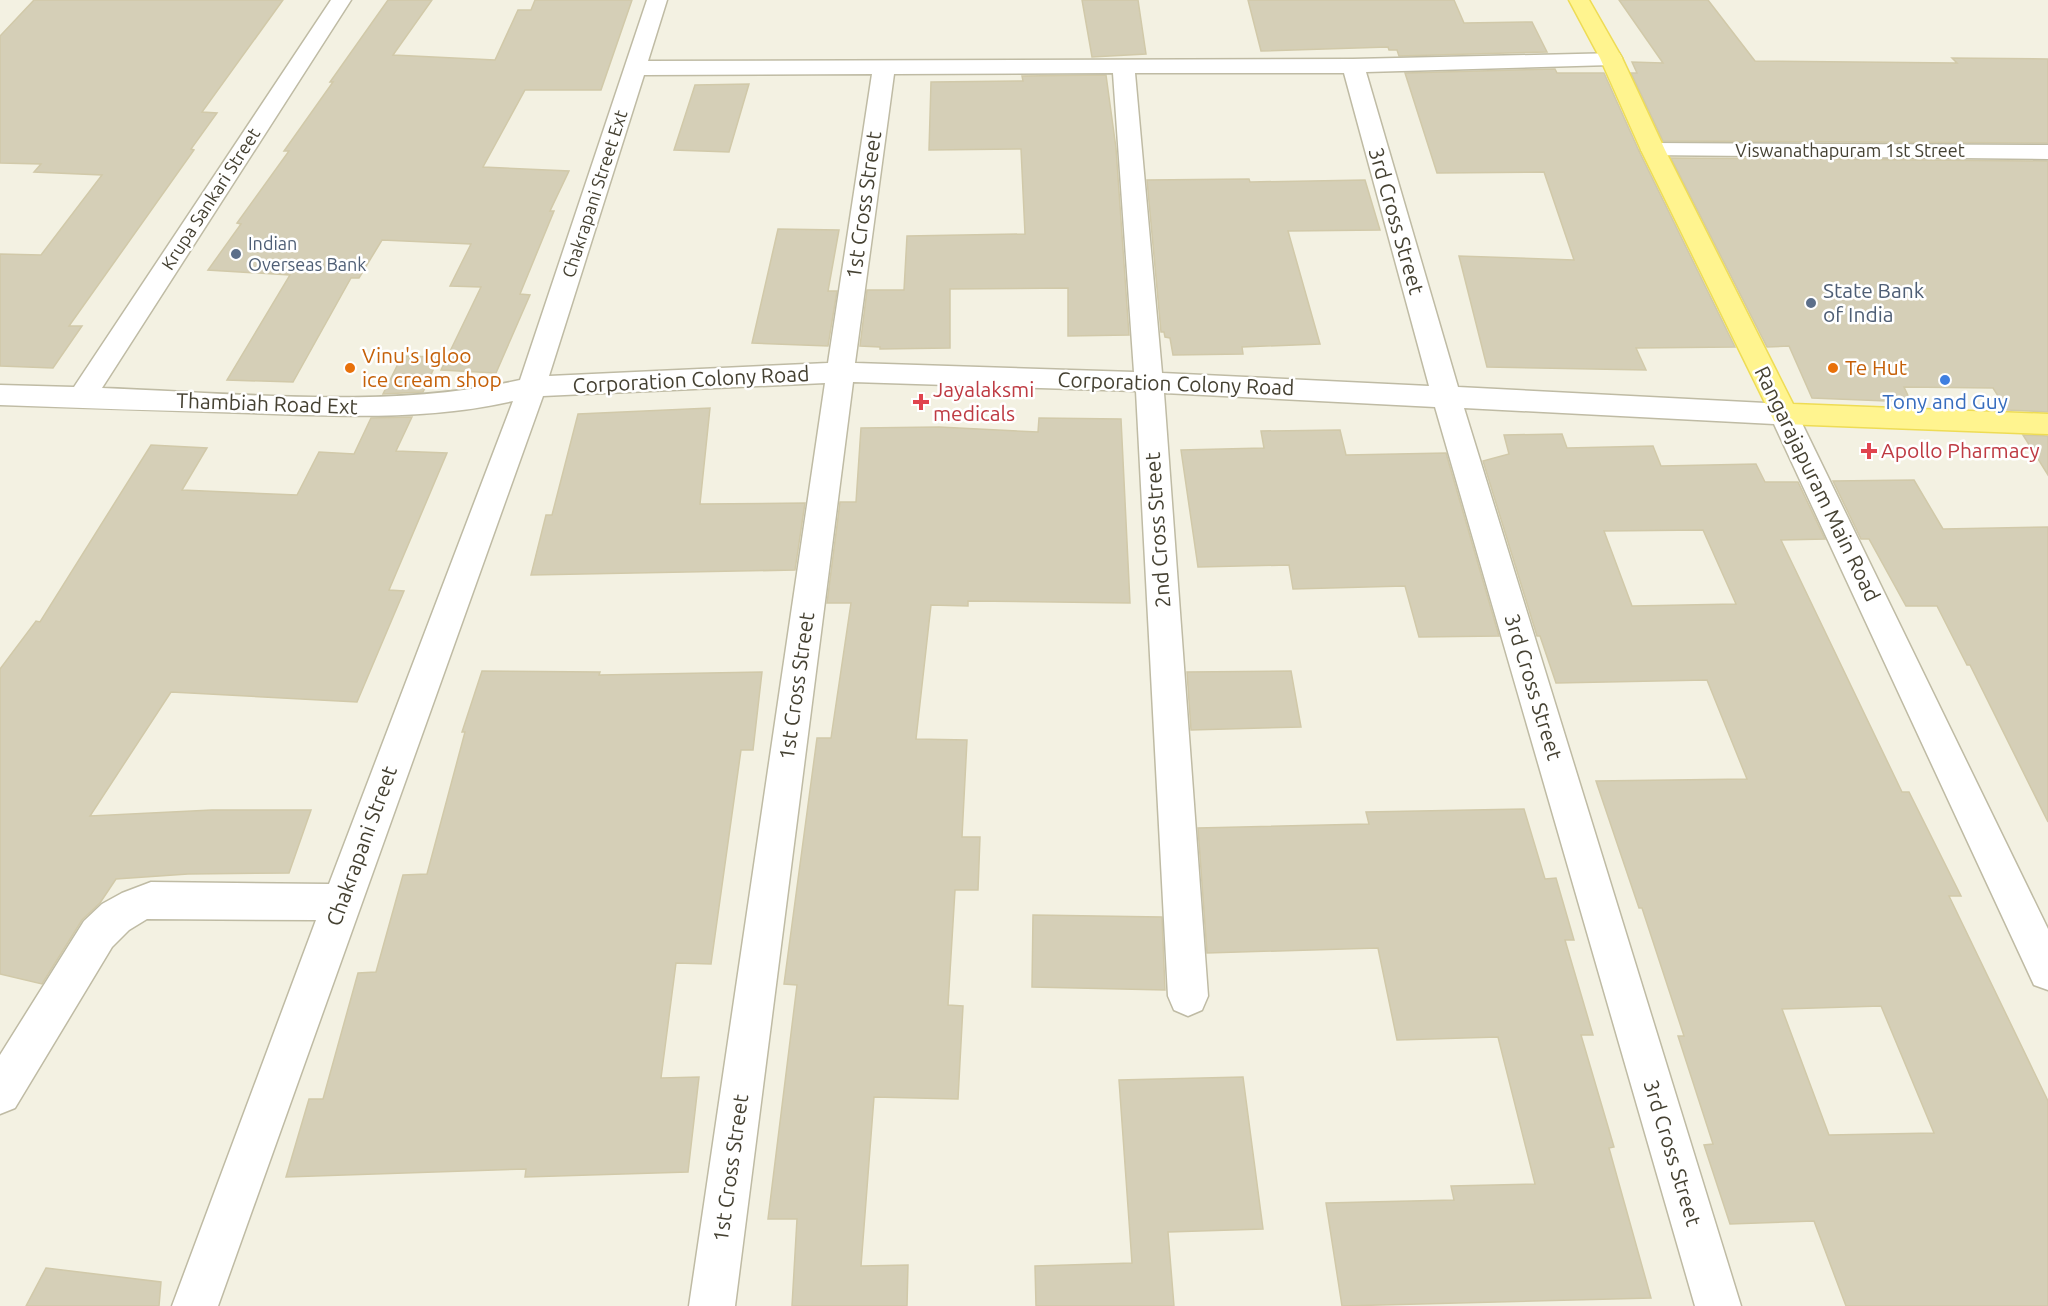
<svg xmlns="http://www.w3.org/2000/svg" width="2048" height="1306" font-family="Ubuntu,sans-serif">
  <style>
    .building { fill: #d5cfb7; stroke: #d1c9a9; stroke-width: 1.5; fill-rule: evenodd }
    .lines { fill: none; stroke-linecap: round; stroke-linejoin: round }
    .minor-casing { stroke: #bfbba4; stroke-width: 3 }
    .major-casing { stroke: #eedc55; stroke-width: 3 }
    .minor { fill: #fff; fill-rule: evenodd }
    .major { fill: #fff48f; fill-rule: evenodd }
    .service-dot { fill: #5c6f8a; stroke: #fff; stroke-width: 2 }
    .food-dot { fill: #e8710a; stroke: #fff; stroke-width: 2 }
    .shop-dot { fill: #3f7fe0; stroke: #fff; stroke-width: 2 }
    .health-dot { fill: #e0444e; stroke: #fff; stroke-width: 2 }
    .labels { text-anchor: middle; stroke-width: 5; stroke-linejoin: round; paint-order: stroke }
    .far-street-label { font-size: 18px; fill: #454132; stroke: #fff }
    .far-service-label { font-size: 18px; fill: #4e5e75; stroke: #fff; text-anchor: start }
    .street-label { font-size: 21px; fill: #454132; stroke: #fff }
    .service-label { font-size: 21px; fill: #4e5e75; stroke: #fff; text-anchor: start }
    .food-label { font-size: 21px; fill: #c56008; stroke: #fff; text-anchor: start }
    .health-label { font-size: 21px; fill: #be3a42; stroke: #fff; text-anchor: start }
    .shop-label { font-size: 21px; fill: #366cbe; stroke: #fff }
  </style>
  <rect width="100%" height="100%" fill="#f3f1e2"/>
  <g class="building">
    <path d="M34,0H283L202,112L217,113L191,149L194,150L69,326H82L53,368L0,366V254L41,255L102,175L34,172L41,164L0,163V36Z"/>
    <path d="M388,0H432L393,55L495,60L518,10H531L535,0H632L601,90H525L483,167L569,171L550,211H554L520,294L530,295L496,373L441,370L481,287L450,286L471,244L382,240L359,278H351L293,382L227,380L290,275L208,270L241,224L237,223L289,151H284L333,82H330Z"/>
    <path d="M1082,0H1138L1146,54L1092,57Z"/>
    <path d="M1248,0H1454L1464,23L1532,22L1547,52L1399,56L1397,50H1389L1388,47L1261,51Z"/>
    <path d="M1619,0H1708L1755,61L1957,63L1952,58L2048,59V143L1663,141L1631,73H1637L1632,62L1663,63Z"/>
    <path d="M1555,69L1557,73H1604L1639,151L1735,347L1636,348L1646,370L1487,367L1459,256L1574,260L1544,172L1437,173L1405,73Z"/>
    <path d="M1106,75L1116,148L1129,335L1068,336V288L950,289V348L880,349V347L860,346L867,290H904L907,236L1025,234L1021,149L929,150L931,82L1023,81L1022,76Z"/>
    <path d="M749,84L729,152L674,150L695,85Z"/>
    <path d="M1671,158L2048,161V412L2007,410L1993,388L1904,387L1911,402L1812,398L1789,346L1767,347Z"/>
    <path d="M1249,179L1250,182L1365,180L1380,230L1288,231L1320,344L1242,347L1243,354L1173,355L1170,338L1165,337L1164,332H1161L1147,180Z"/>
    <path d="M778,229L839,230L828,291H837L828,346L752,343Z"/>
    <path d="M402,356L439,357L423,392L383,394Z"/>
    <path d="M710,408L700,504L805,503L795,570L531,575L546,515H552L578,414Z"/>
    <path d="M412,417L396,451L447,453L389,590L404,591L357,702L171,692L90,816L212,810H311L289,873L188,874L116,879L100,903L82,920L42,984L0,974V669L36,621L40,622L151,445L207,448L182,490L297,495L319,452L354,454L371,418Z"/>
    <path d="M1039,418L1121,419L1130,603L968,601V606L931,605L916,739L967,740L962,837H980L978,890H955L948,1005L963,1006L958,1099L874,1097L861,1266L908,1265L907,1306H792L797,1219H768L797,985L784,984L817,738H831L851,603H827L840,502H856L861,428L939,427L1038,432Z"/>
    <path d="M1340,430L1346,455L1446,453L1499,636L1419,637L1405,586L1293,589L1289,565L1198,567L1181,450L1264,448L1261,431Z"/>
    <path d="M1562,434L1567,448L1653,446L1661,466L1756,464L1765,482H1798L1825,539L1781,540L1902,792H1909L1961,896H1949L2048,1101V1306H1846L1814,1221L1730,1224L1704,1145L1713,1144L1678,1036H1684L1642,908H1639L1596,781L1747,779L1707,680L1556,683L1540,636H1537L1483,461L1509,454L1504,435ZM1703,530L1736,604L1632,606L1604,531ZM1881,1006L1934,1133L1829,1135L1782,1009Z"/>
    <path d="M2023,435L2048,436V475Z"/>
    <path d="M1914,480L1943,529L2048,527V822L1970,665H1967L1937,606H1906L1869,539H1861L1833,481Z"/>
    <path d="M482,671L600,672L599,675L762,672L753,750H741L711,964L676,963L661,1078L699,1077L688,1172L525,1177L526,1169L286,1177L309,1099H323L358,973L376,972L403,875L427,874L465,732H462Z"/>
    <path d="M1291,671L1301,727L1191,730L1187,672Z"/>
    <path d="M1524,809L1545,879L1556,878L1574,940H1565L1593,1035H1581L1614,1147L1609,1148L1651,1298L1342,1306L1326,1203L1454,1200L1451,1186L1535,1184L1498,1037L1397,1040L1378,948L1207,953L1198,828L1369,824L1366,812Z"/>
    <path d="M1033,915L1162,917L1165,990L1032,987Z"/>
    <path d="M1243,1077L1263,1229L1168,1232L1174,1306H1036L1035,1266L1132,1263L1119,1080Z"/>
    <path d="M46,1268L161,1282L159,1306H26Z"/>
  </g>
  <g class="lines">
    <g class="minor-casing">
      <g id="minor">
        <path d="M331,0H351L102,388C240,393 385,410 520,380L647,0H667L648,61L1353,59L1619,53L1622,58L1619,63L1611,65L1366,72L1458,387L1784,404L1794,407L2048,929V990L2034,985L1774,424L1464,408L1741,1306H1695L1435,407L1164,393L1208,996L1202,1010L1188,1016L1174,1010L1168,996L1136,391L853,382L735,1306H689L825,383L543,396L218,1306H172L316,920L147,919L129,930L112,947L15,1108L0,1114V1055L84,921L102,904L122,893L151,882L329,884L513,401C426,421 338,416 250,413C166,411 83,408 0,405V385L74,387ZM1113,73L1134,372L855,363L894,74ZM1135,73H1344L1429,386L1162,373ZM872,74L828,363L549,376L644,75Z"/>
        <path d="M1653,143L2048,145V159L1645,155L1641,150L1645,145Z"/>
      </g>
    </g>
    <g class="major-casing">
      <path id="major" d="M1569,0H1589L1622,58L1665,150L1793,404L2048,414V434L1784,424L1774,421L1641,150L1600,58Z"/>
    </g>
    <use href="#minor" class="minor"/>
    <use href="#major" class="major"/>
  </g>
  <g class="service-dot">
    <circle cx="236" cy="254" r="6"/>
    <circle cx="1811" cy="303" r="6"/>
  </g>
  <g class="food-dot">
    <circle cx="350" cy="368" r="6"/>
    <circle cx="1833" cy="368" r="6"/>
  </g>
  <circle class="shop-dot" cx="1945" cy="380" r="6"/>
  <g class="health-dot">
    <path d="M918 393h6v6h6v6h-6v6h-6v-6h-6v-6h6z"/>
    <path d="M1866 442h6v6h6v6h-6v6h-6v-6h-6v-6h6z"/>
  </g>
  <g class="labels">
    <g class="far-street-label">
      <text x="1850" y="157">Viswanathapuram 1st Street</text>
      <text transform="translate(595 194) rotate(-72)" y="6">Chakrapani Street Ext</text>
      <text transform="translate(211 199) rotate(-57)" y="6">Krupa Sankari Street</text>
    </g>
    <g class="far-service-label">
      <text x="248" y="250">Indian<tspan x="248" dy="21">Overseas Bank</tspan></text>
    </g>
    <g class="street-label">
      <text transform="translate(864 205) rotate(-82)" y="7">1st Cross Street</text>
      <text transform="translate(1396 221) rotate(74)" y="7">3rd Cross Street</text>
      <text transform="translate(691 380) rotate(-3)" y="7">Corporation Colony Road</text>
      <text transform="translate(1176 384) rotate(2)" y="7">Corporation Colony Road</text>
      <text transform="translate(267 404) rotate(2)" y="7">Thambiah Road Ext</text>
      <text transform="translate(1817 484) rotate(64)" y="7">Rangarajapuram Main Road</text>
      <text transform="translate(1158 530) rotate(-94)" y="7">2nd Cross Street</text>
      <text transform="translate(797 686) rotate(-82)" y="7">1st Cross Street</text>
      <text transform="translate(1533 687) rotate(73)" y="7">3rd Cross Street</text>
      <text transform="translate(362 846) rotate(-70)" y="7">Chakrapani Street</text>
      <text transform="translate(1672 1153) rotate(73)" y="7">3rd Cross Street</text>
      <text transform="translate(731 1168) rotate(-82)" y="7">1st Cross Street</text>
    </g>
    <g class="service-label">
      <text x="1823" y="298">State Bank<tspan x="1823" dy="24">of India</tspan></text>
    </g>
    <g class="food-label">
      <text x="362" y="363">Vinu's Igloo<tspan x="362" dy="24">ice cream shop</tspan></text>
      <text x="1845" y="375">Te Hut</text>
    </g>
    <g class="health-label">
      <text x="933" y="397">Jayalaksmi<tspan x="933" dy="24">medicals</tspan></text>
      <text x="1881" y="458">Apollo Pharmacy</text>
    </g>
    <g class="shop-label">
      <text x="1945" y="409">Tony and Guy</text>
    </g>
  </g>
</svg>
